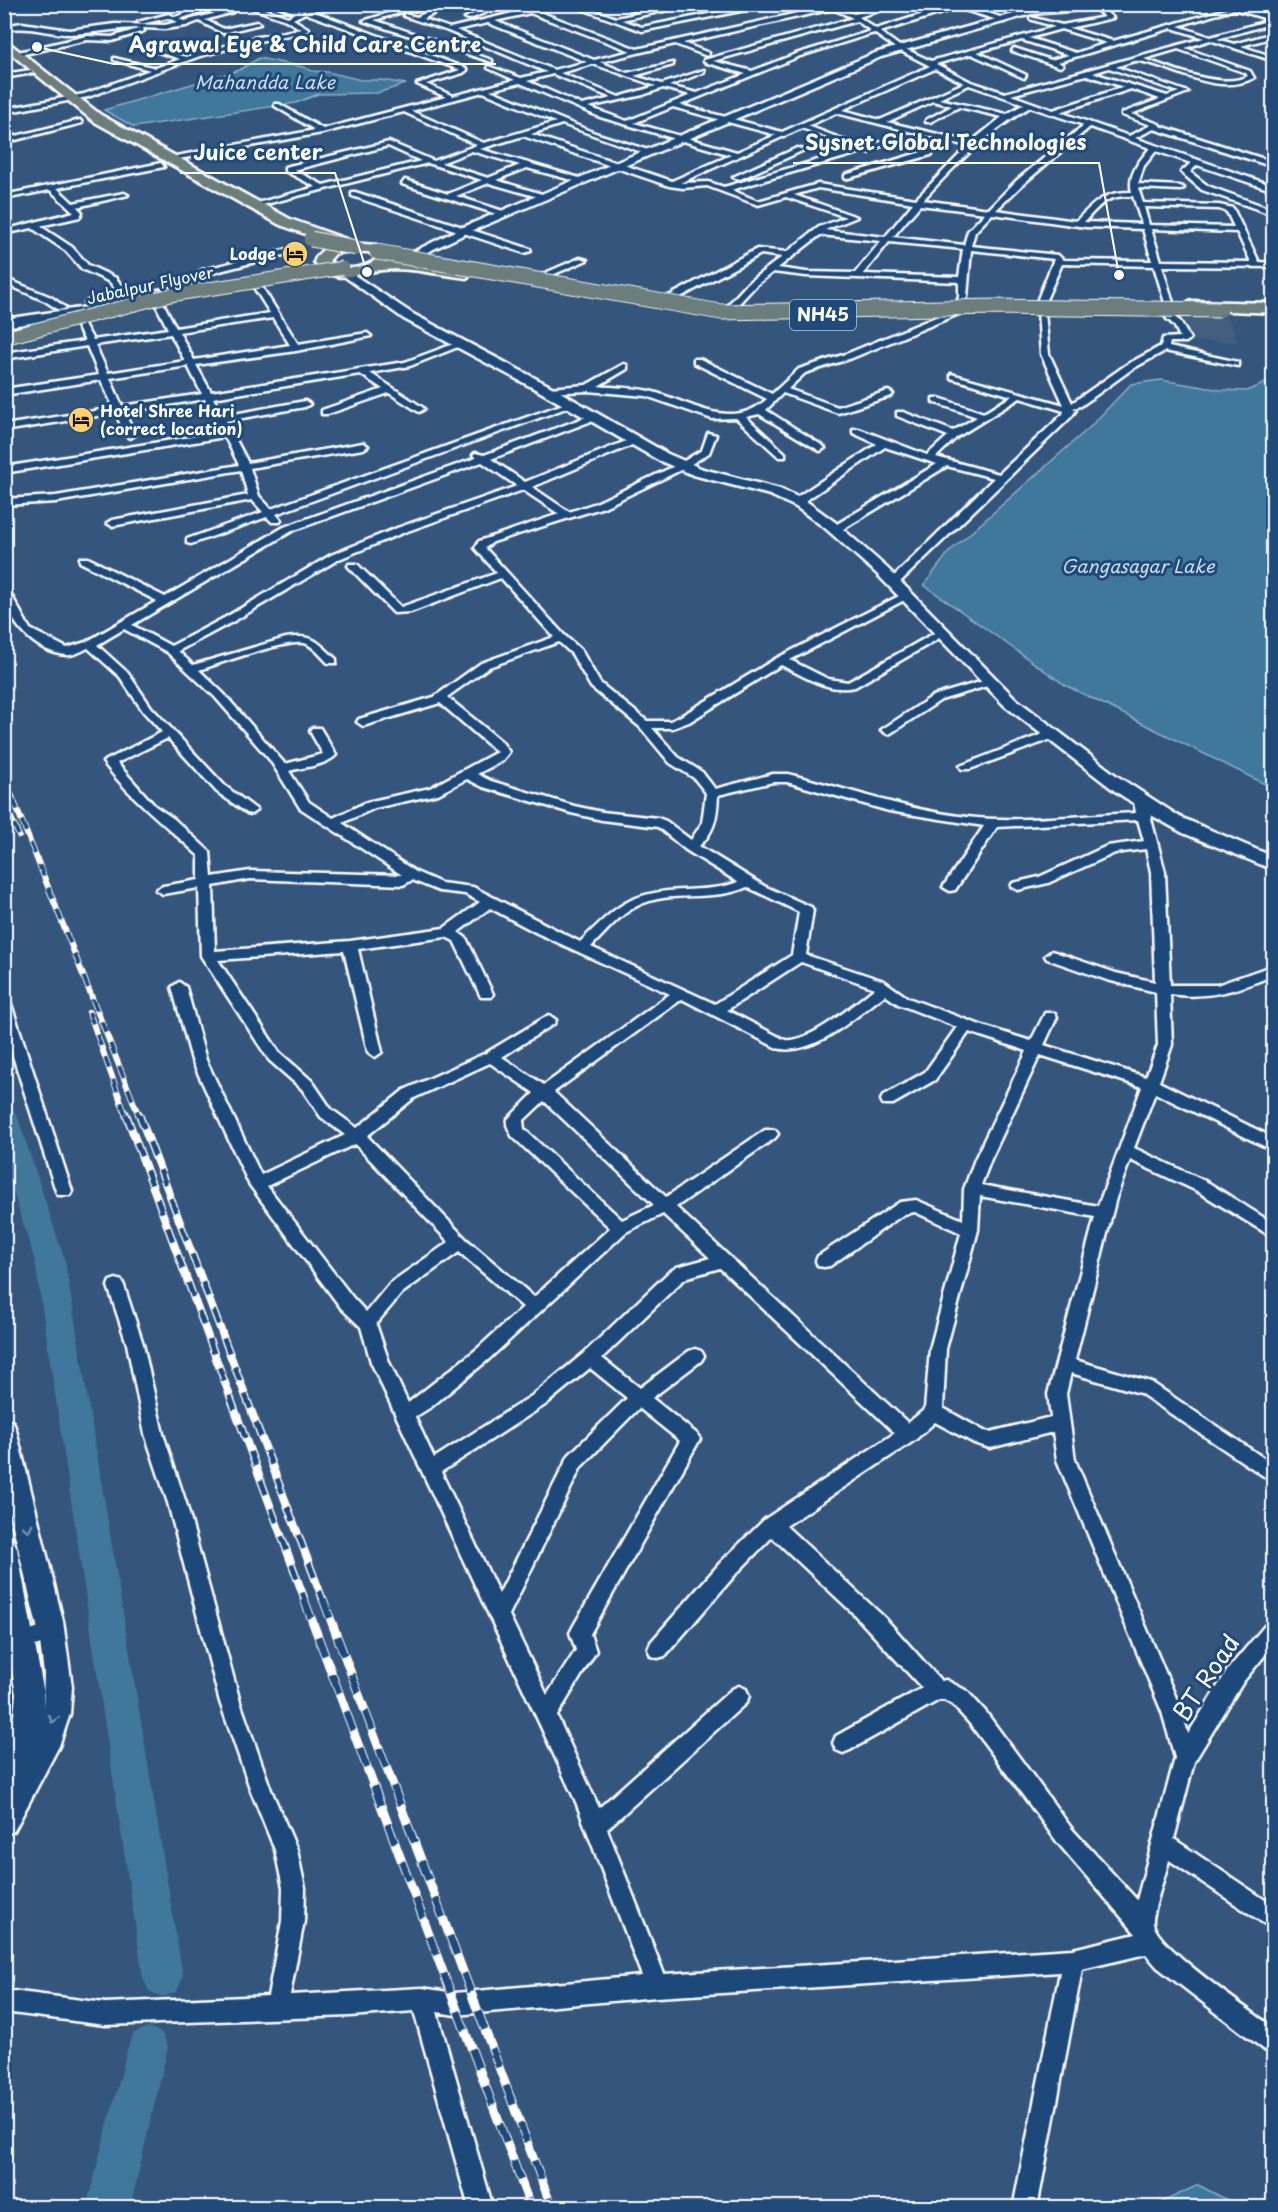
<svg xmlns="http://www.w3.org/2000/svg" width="1278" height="2212" font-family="'Playpen Sans',sans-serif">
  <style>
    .built { fill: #435e7f }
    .water { fill: #40789b; stroke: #8caec3; stroke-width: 1.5 }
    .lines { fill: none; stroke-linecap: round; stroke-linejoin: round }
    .river { fill: #40789b; fill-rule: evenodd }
    .street-casing { stroke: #fff; stroke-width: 5 }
    .secondary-casing { stroke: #fff; stroke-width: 5 }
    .highway-casing { stroke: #fff; stroke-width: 5 }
    .street { fill: #1f4a7a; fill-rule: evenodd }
    .secondary { fill: #1f4a7a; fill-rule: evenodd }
    .highway { fill: #6c7e7c; fill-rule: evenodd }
    .rail-far2-casing { stroke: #fff; stroke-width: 6 }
    .rail-far1-casing { stroke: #fff; stroke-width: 8 }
    .rail-casing { stroke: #fff; stroke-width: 9 }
    .rail-far2 { stroke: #1f4a7a; stroke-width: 4; stroke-dasharray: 12; stroke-linecap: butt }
    .rail-far1 { stroke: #1f4a7a; stroke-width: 5; stroke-dasharray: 15; stroke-linecap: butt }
    .rail { stroke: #1f4a7a; stroke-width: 7; stroke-dasharray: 20; stroke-linecap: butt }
    .primary-bridge-casing { stroke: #fff; stroke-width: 15; stroke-linecap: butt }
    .highway-bridge-casing { stroke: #fff; stroke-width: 17; stroke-linecap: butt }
    .primary-bridge { stroke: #6c7e7c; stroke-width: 13 }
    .highway-bridge { stroke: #6c7e7c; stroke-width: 15 }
    .oneway { stroke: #7992af }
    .labels { text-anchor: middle; stroke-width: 6; stroke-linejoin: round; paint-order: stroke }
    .far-poi-label { font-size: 16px; font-weight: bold; fill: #fff; stroke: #1f4a7a; text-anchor: end }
    .far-street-label { font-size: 16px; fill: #fff; stroke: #1f4a7a }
    .far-water-label { font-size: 18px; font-style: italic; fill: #cfdde6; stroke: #1f4a7a }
    .shield { fill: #1f4a7a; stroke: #bcc9d7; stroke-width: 1.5 }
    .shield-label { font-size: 18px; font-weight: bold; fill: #fff }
    .near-street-label { font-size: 24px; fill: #fff; stroke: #1f4a7a }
    .leader { fill: none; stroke: #fff; stroke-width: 2 }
    .callout-dot { fill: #fff; stroke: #1f4a7a; stroke-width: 2 }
    .callout-label { font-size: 21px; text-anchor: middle; font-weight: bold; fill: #fff; stroke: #1f4a7a; stroke-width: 6; stroke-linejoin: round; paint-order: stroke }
  </style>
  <rect width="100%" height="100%" fill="#34567d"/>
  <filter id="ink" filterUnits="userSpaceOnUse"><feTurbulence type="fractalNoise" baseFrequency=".0167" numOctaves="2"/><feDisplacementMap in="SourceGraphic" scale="12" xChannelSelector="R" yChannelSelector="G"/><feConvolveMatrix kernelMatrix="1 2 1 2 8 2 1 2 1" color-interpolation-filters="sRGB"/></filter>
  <g filter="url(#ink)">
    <path class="built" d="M1164,316L1228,318L1238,342L1177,341Z"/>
    <g class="water">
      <path d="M259,58L303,67L312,71L328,72L361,80H381L406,84L377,93L318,94L296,103L134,127L104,110L239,70Z"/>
      <path d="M1161,380L1221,390L1247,391L1270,381L1273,383V788L1065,685L924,585L949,552L1090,427L1131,384Z"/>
      <path d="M1198,2185L1241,2207H1152Z"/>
    </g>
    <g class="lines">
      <g class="river">
        <path d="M4,1108L14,1111L18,1118L65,1261L183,1977L177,1991L163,1997L149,1991L143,1977L35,1261L4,1163Z"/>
        <path d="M148,2027L162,2033L168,2047L130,2208H86L128,2047L134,2033Z"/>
      </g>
      <g class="street-casing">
        <g id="street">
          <path d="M212,4H222L233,12L205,20L224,29L257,22L260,24L223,33L199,21L186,26L165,29L143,28L144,31L112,41L87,40L20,55L18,52L87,36L112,37L141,28C117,28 94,33 70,34C47,34 30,25 4,30V26L22,23L69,30L115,24L165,25L177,22L168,18L141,24L138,22L169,14L175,17ZM217,7L225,11L184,21L179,19Z"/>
          <path d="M240,4H250L288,17L295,13L273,4C283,4 293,11 302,10C314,9 324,4 337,4L312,11L465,68L467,70L463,73L426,84L453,96L515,80L488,68V66L521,78L547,72L448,31L404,16V14L417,17L444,4H453L423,19L450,28L550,4H563L537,11L637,49L838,4H851L839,8L854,14L888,4H899L859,17L876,29L955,4H966L964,6L979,10L997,4H1008L985,12L1006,19L1004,22L958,8L880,32L901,47L931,61L1055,27L1030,19V17L1062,25L1105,17L1089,4H1096L1113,18L1069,28L1113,41L1234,7V9L1178,26L1211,37L1274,19V23L1217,39L1234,44L1274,33V37L1241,46L1274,57V61L1210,40L1185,48L1250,71L1254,78C1216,97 1176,67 1139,61C1132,60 1123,65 1116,67L1188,92L1131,114L1159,124L1160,126L1274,162V167L1154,129L1135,138L1274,186V191L1197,165L1190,172L1208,186L1274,210V215L1202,190L1181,172L1191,163L1156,151L1144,166L1138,184L1180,186L1184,188L1180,190L1138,188L1143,203L1219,205L1233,208L1259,262L1274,263V267L1162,266L1174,306V317L1180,321L1190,339L1186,342H1170L1169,347L1238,362V366L1165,351L1132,369L1081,406L1073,408L1076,410L1071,417L898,584H890V580L994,478L947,466L840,531H832V527L937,464L885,447L802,503H794V499L877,444L853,433V429H859L927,455L948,436L897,416V412H903L953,431L977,417L933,402V398H939L984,413L1012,396L951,378V374L1064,405L1041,354L1038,311L1045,313L1049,354L1072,403L1126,365L1161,346L1163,338L1180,337L1174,325L1166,318V306L1154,266L1062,264L1044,304L1040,307L1036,304L1054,259L971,250L967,297L959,314L852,358L805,373L788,389L838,407L888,391L893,394L891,396L838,413L783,393L766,410L823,446L825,448L820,451L759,414L746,417L785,453V457H779L736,418L712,419L646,396L588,391L546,393V389L549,388L586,385L624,364L627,365V369L598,386C614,388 633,387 649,391C689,400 730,433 767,399L694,363V359H700L772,394L799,369L846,354L953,310L959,297V282L806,276L773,272L755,286L733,310H727V306L749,282L782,257L761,254L671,302H665V298L757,249L787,252L819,227L846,217L786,197L758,205L707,186L683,188L669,186L523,136L480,149L583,179V183L527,168L496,180L545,195V199L489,183L456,196L506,212L507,214L503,216L402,184L405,180L448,194L482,180L428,163L254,207L250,205L316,187L285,171V167L389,142L434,161L477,145L404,112L322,133L168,161L171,157L315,130L275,106V104H279L323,129L446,97L417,84L460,70L305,13L293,19L309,29V31L254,42L200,56L88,97L4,113V109L84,94L150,70L114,60V58L156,68L180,59L149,49V47L186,57L253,38L301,29L286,20ZM833,9L853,18L704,60V62L746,74L697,93L669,86L704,72V70L662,84L634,76L673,65V63L627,73L600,62L675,44L707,56L709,53L683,43ZM530,13L631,51L594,60L495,21ZM857,21L871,31L796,54L752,71L713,61ZM488,23L587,62L554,70L456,30ZM1172,28L1204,38L1005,93L971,82L936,64L971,54L1024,78L1026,75L977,52L1022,40L1069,55L1051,60L1014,48L1012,51L1060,67L1063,65L1058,62ZM1061,29L1107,43L1076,53L1029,38ZM874,33L897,49L930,66L782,132L680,105L800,56ZM1178,49L1246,73L1248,76C1222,90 1171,68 1144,59ZM593,64L656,86L619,97L560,73ZM1109,68L1179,92L1167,96L1093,73ZM935,69L964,83L880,120L842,110ZM553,74L612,98L582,105L527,81ZM1086,75L1124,87L1053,110L1011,95ZM520,83L600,117L731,155L672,181L531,134L562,124L647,154L654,152L595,133L490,90ZM969,85L1024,104L1007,114L939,99ZM663,88L691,95L627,121L588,107L643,95ZM1131,89L1160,99L1122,113V115L1151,125L1129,136L1060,112ZM483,92L556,122L484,143L411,111ZM933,101L952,106L926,120V122H930L959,107L1002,117L971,142L887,122ZM673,107L776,135L737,152L634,123ZM1030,107L1084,125L1016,181L989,209L923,200C956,164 989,131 1030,107ZM836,113L940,139L925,151L845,175V179L931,155L947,141L968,146L916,199L818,184L758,201L731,190L862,152L869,153V150L897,141L893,139L863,147L808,126ZM1090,127L1150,148C1140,160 1127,175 1132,192C1105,191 1094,203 1076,221L996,210L1022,185ZM802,128L856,149L724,187L708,182L680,183ZM388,146L421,161L323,185L294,170ZM472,151L520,165L488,178L441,163ZM818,188L913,203L885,237L825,230L857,217L794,195ZM1133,196L1142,224L1084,222C1101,204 1106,195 1133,196ZM920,205L985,213L968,231L964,245L893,237ZM1144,207L1219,209L1227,212L1234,227L1149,225ZM992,214L1086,227L1143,229L1152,261L1063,260L1058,255L971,246L975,232ZM1151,229L1237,232L1251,262L1161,261ZM820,235L881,241L855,273L806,272L778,268ZM889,242L963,249L959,277L863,274ZM1020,398L1064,411L1063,414L999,474L936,457L957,437Z"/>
          <path d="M496,4H505L470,19L465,18Z"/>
          <path d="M568,4H578L616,18L641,13L618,4C629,4 636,9 647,11C659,13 680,4 695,4L622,20L642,27L760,4L770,5L642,31Z"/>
          <path d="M1027,4H1034L1042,12L1037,13Z"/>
          <path d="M415,5L417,8L374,20L492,60V62L363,21Z"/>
          <path d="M8,51L10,54L4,56V52Z"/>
          <path d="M31,70L33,73L4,78V74Z"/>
          <path d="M80,120L82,123L4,143V139Z"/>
          <path d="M797,148L804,150L740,179L733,177Z"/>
          <path d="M161,163L164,167L57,188L73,203L124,193L128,195L77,207L82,212L80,217L40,226L72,247L88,265L116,278L130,298L129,300H123L110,282L82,269L66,251L32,228L4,234V230L74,212L50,190L4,199V195Z"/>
          <path d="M355,192L530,249L531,251L524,253L352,196V192Z"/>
          <path d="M292,248H295V252L208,274L200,279L198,290L191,288L192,278L202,270Z"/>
          <path d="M580,258L587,260L543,279L536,277Z"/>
          <path d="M4,278L51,297L66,308L59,310L45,301L4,283Z"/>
          <path d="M257,284H260L298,344L367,333L371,336L296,351L196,365L211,392L405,362L456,343L463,345L410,366L370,373L422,407L424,409L419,412L389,393L328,414H322V410L383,389L360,374L213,398L223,416L305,401L310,404L305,407L226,421L248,463L363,443L368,446L363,449L250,468L259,496L271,509L569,402L577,404L276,514L281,520L280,522H272L267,517L191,544L187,543V539L263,512L252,500L112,526L107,523L112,520L248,495L241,470L56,502L4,505V499L56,496L239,465L225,437L4,473V467L222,432L205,399L124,412L135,435L130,438L125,435L116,413L4,431V425L114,408L101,380L4,395V389L99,375L87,346L4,359V353L85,341L69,312L73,309L77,312L93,340L168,329L150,293L154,291L158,293L176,328L270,313L253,286ZM273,318L290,345L194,360L179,332ZM171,334L185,361L108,373L95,345ZM188,366L202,394L122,406L110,378Z"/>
          <path d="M594,414L597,415V419L491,459L525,482L631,439H637V443L532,487L569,512L596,503L679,464L702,450L708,433L716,435L709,453L685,468L604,507L493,542L485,548L565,636L581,650L600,683L647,721H671L681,716L777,658L903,594L907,593L912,596L790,660L828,679L848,682L938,631L942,630L948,633L855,687C828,693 804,676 781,665L689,722L673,728H652L678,757L702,772L715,789L773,774H788C848,789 905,810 967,817C1019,823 1083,815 1136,813L1134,802L1140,798L1144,799L1152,816L1151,819L1165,872L1170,985H1217L1274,965V975C1239,990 1208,1000 1170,994L1172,1045L1159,1082L1274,1138V1151L1155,1093L1134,1148L1209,1183L1274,1224V1238L1197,1191L1130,1160L1116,1198L1075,1360L1151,1382L1274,1465V1483L1140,1393L1071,1373L1066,1394L1075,1460L1182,1712L1188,1734L1229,1668L1267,1623L1274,1620V1644L1243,1682L1194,1762L1174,1839L1274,1906V1930L1169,1860C1166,1873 1152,1912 1153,1923C1156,1947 1251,2011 1274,2028V2054L1266,2051L1157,1967L1146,1954L1082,1969L1037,2208H1013L1060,1972L657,1997L455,2015L437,2012L493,2208H469L414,2011L350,2016L105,2025L4,2012V1990L105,2003L268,1996L282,1921L283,1888L275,1850L251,1791L220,1702L168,1503L145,1434L127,1344L108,1286L110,1281L116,1279L122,1281L124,1286L143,1344L163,1434L186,1503L240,1702L271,1790L297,1850L305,1888L304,1921L290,1995L422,1988L455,1993L642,1976L576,1802L371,1362L361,1327L341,1308L249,1184L192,1060L172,987L179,982L186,987L206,1060L261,1175L345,1135L321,1117L302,1089L269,1060L201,956L199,888L163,894L156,890L163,886L199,880V856C166,825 131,799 103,762L162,732L143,711L120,677L88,648C82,651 73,656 66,655C34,652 4,619 4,588L9,591L30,629L67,648L86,642L157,601L80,562V558H88L165,597L284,527L476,458L473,455L475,453L484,455ZM482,462L517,486L397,528L331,555L226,617L171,646L132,625L292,531ZM523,490L559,514L479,541L475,548L497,573L401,607L357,564H349L348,566L394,613L411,612L501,578L554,637L481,663L434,697L359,719L357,722L363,726L440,703L497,752L430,788L367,802L333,818L309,802L289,771C304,767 325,766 336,755L320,728H312L310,731L323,754L285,764L223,693L199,670C218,664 292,637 307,644C315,648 322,657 328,663H336V659C317,641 313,634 286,638L193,665L178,651L234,621L339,559L405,532ZM124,629L167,652L215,697L270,760L300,808L402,875L250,871L212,877L210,852L174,819L155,806L117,763L168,738L217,792L247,813L251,814L257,810L225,786L151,707L128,673L97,645ZM559,642L572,654L591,687L640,727L670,763L694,778L706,793L702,823L691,840L666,821L658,818L602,812L574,806L491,781L477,774L502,761L509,752L501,741L447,697L489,667ZM467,779L483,787L571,813L602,820L658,827L686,850L738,882C721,889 701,889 683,890C629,892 617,906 580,942L473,887L441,883L416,872L342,823L375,808L438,794ZM773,782H787L889,811L984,826L943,887L950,891L955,890L997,827L1138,820L1144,841L1107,846L1039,877L1013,883L1011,886L1018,890L1048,883L1115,853L1146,849L1151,872L1155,982L1116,973L1052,951L1045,956L1047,959L1107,980L1156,992L1158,1045L1146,1077L1044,1045L1057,1017L1055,1013H1045L1031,1041L983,1026L908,998L884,981L806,955L813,910L811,907L764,886L699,846C715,832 717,816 718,795ZM250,879L403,885L412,880L439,891L465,894L480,902L444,928L350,941L215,951L213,886ZM747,887L799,912L792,955L715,1004L591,947C605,933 619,915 637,906C670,889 712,903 747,887ZM490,908L537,933L670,994L544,1085L502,1057L554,1024L556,1020L549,1015L486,1053L404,1090L357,1128L331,1109L312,1081L279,1052L218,960L344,951L368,1052L375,1057L382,1052L358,949L446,937L454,941L481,997H491L493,994L466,938L458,932ZM801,962L875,988C855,1003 811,1043 785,1040L727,1010ZM885,995L898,1004L957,1027L925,1072L883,1096L881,1100L883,1104H893L935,1080L969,1032L1027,1051L975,1159L964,1189L963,1220L916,1200L900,1202L818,1256L816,1261L818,1266L824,1267L830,1266L904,1214L915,1212L961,1233L930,1349L925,1409L908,1423L676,1207L775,1138L778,1134L775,1130H765L666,1197L554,1092L682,999L777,1048C813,1058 857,1015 885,995ZM1040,1055L1142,1087L1098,1206L981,1185L991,1159ZM490,1063L534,1093L508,1119L507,1125L512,1136L610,1228L534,1297L466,1239L367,1136L414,1098ZM544,1101L654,1205L622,1220L524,1129L523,1121ZM355,1144L449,1242L390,1283L366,1312L353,1298L267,1186ZM980,1196L1095,1217L1048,1394L1051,1417L990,1432L984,1431L943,1408L946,1349L978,1230ZM663,1214L710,1258L677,1267L669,1272L584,1353L533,1395L434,1458L415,1417L431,1407L489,1359L626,1232ZM459,1252L523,1307L477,1349L408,1403L389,1362L376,1324L402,1293ZM720,1268L895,1433L765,1519L721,1562L651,1642L648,1649L651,1656L658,1658L665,1656L735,1575L772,1537L851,1611L922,1688L836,1736L833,1743L836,1750L843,1753L850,1750L939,1700H944L953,1705L971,1725L1058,1843L1136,1934L1073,1949L664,1974L607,1829L746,1703L749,1696L746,1689L739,1686L732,1689L599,1808L557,1716L596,1651L590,1634L700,1439L697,1434L652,1398L701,1361L704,1356L701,1351L695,1349L689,1351L640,1388L602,1358L681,1282L688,1277ZM590,1368L627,1398L569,1455L499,1594L441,1472L545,1405ZM639,1408L680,1441L573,1627L570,1633L576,1650L547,1695L509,1615L581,1467ZM935,1422L974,1443L990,1448L1053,1432L1057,1460L1162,1712L1175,1758L1137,1900L1072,1829L985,1711L967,1691L946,1680L941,1681L885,1618L786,1526L915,1440Z"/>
          <path d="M990,679L994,680V684L941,700L891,733L887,734L881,730L933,696Z"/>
          <path d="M1053,730L1057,731V737L970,769H962L960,766Z"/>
          <path d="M4,999L11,1004L72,1191L70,1195H58L56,1191L4,1028Z"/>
          <path d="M52,1622L59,1625L62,1631L59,1637L4,1658V1640Z"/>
        </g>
      </g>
      <g class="secondary-casing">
        <g id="secondary">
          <path d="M1109,4H1160L1031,14L881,57L469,232L415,258L411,259L405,256L461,228L875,53L1031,9Z"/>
          <path d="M1217,4H1232L1274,16V21Z"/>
          <path d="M345,269L413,314L548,385L668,454L703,469L780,489L806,501L835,522L887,568L1016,699L1117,776L1180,817L1274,857V870L1183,833L1151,815L1115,791L1005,706L877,574L825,528L796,507L770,495L693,475L658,460L539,391L404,319L341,274L339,272Z"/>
          <path d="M173,288L179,291L177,293L91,307L85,303L91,299Z"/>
          <path d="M108,304L114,308L112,311L4,327V319Z"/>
          <path d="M4,1420L13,1422L16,1430L63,1621L72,1687L70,1714L59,1746L14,1831L4,1835V1792L13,1778L4,1781V1736L14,1716L16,1694L4,1627V1536L13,1540L17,1548L44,1694L43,1707L44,1674L39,1634L4,1489Z"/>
        </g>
      </g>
      <g class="highway-casing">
        <g id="highway">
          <path d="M4,39L101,115L290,219L349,240L351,243L377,245L390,253L391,261L466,270L473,274L466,278C439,275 410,267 383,270C359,272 334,288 314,262C318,252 325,247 336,245L280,225L93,121L4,48ZM345,252H369L377,259C363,269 343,272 329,261L335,254Z"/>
          <path d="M1191,301L1274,303V313L1186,309L1183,306L1186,303Z"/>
        </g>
      </g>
      <use href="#street" class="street"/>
      <use href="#secondary" class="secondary"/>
      <use href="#highway" class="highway"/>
      <g class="rail-far2-casing">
        <g id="rail-far2">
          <path d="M4,776L139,1116"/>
          <path d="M4,802L19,836"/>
          <path d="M89,1012L126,1116"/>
        </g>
      </g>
      <g class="rail-far1-casing">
        <g id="rail-far1">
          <path d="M126,1114L305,1600"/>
          <path d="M139,1114L323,1600"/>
        </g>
      </g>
      <g class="rail-casing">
        <g id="rail">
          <path d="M304,1599L531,2208"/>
          <path d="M323,1599L552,2208"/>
        </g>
      </g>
      <use href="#rail-far2" class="rail-far2"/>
      <use href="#rail-far1" class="rail-far1"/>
      <use href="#rail" class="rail"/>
      <g class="primary-bridge-casing">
        <path id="primary-bridge" d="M4,338L170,295L343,268"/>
      </g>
      <g class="highway-bridge-casing">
        <g id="highway-bridge">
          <path d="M311,239L356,248"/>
          <path d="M377,252L721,312L996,307L1220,310"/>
        </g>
      </g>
      <use href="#primary-bridge" class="primary-bridge"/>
      <use href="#highway-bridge" class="highway-bridge"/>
    </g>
    <defs><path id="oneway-chevron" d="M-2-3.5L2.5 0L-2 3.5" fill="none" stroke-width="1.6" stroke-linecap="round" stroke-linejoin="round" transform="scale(1.5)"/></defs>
    <g class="oneway">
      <use href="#oneway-chevron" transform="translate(28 1528) rotate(75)"/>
      <use href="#oneway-chevron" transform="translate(53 1719) rotate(106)"/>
    </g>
  </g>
  <defs>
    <g id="hotel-disc" transform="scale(1.35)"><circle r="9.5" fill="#ffd166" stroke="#1f4a7a"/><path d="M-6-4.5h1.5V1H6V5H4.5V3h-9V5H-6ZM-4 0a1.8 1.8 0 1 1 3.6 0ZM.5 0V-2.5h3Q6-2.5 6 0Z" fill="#111"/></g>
  </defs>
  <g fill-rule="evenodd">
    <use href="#hotel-disc" x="295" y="254"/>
    <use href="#hotel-disc" x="81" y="420"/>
  </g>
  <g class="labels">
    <g class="far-poi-label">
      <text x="276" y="260">Lodge</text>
      <text x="100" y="417" text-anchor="start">Hotel Shree Hari<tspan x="100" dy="18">(correct location)</tspan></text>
    </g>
    <g class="far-street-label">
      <text transform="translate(150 285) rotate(-12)" y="6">Jabalpur Flyover</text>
    </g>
    <g class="far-water-label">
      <text x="265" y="89">Mahandda Lake</text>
      <text x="1138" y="573">Gangasagar Lake</text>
    </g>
    <rect class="shield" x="790" y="300" width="66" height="30" rx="4.5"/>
    <g class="shield-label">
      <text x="823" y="321">NH45</text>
    </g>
    <g class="near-street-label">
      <text transform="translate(1207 1678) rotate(-56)" y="8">BT Road</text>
    </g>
  </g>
  <path class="leader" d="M37 47L114 64H496M1119 275L1099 163H793M367 272L335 173H180"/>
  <g class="callout-dot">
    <circle cx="37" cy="47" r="6"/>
    <circle cx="1119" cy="275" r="6"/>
    <circle cx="367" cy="272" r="6"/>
  </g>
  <g class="callout-label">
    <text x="305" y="52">Agrawal Eye &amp; Child Care Centre</text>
    <text x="946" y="150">Sysnet Global Technologies</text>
    <text x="258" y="160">Juice center</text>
  </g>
  <rect width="1278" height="2212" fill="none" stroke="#1f4a7a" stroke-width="24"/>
  <rect x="12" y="12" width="1254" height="2188" fill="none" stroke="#fff" stroke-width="2" filter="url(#ink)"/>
</svg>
